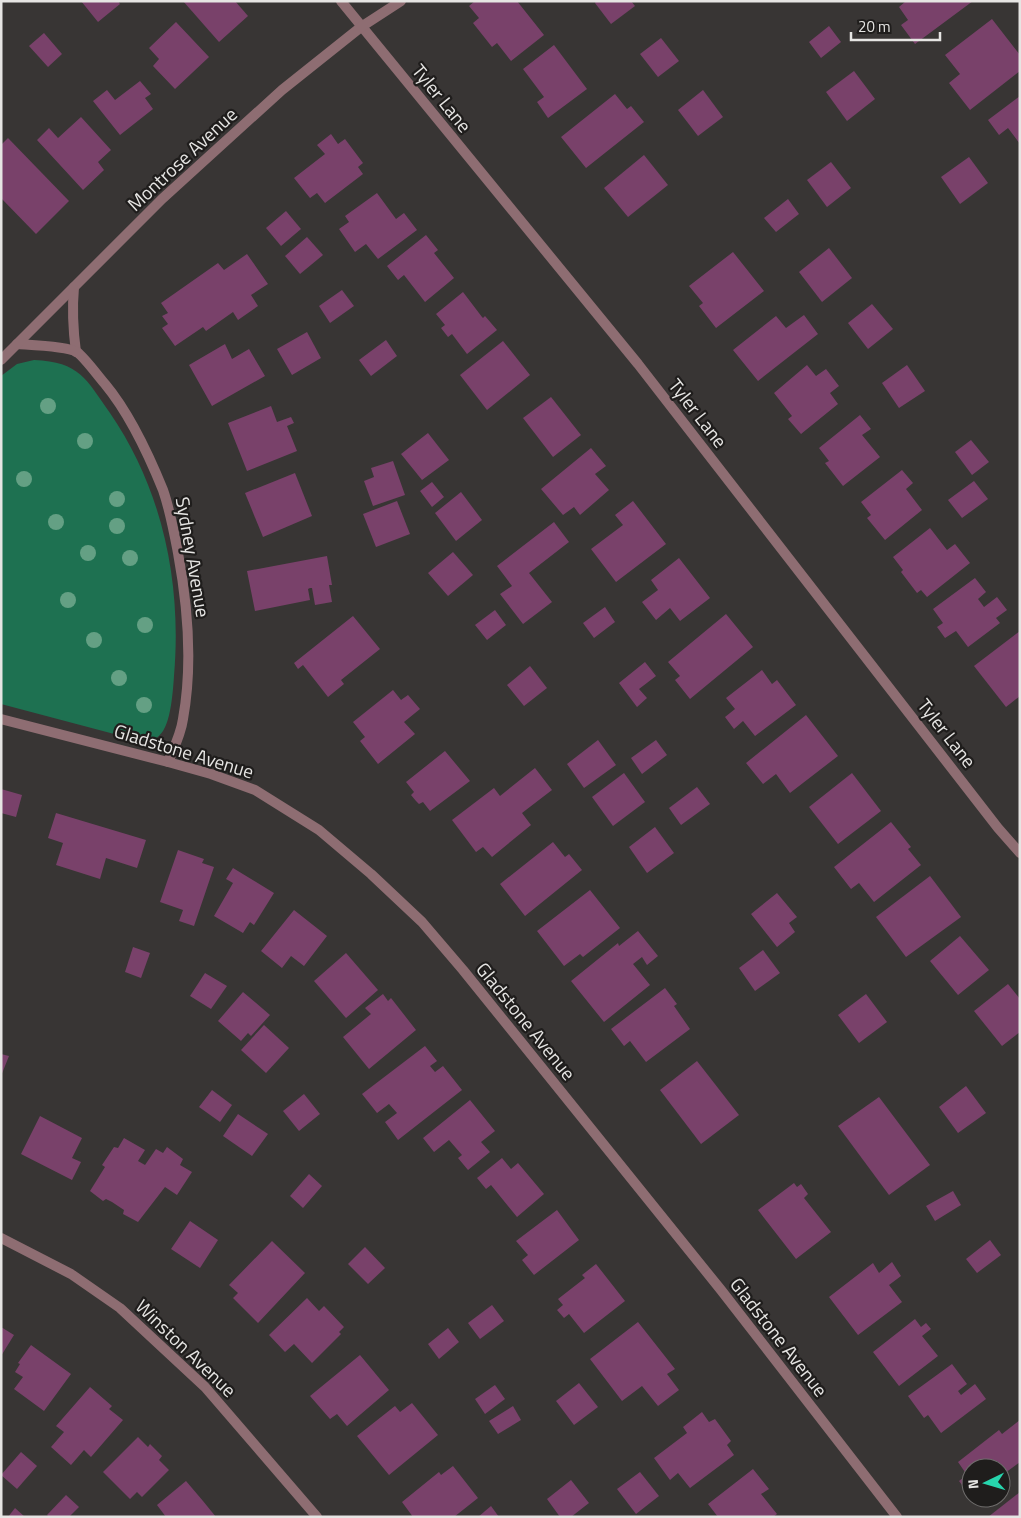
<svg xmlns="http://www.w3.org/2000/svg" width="1021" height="1518" font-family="'Titillium Web',sans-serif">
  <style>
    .green { fill: #1e7151 }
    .building { fill: #79416a }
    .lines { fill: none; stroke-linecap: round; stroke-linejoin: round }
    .minor { stroke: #8e6d72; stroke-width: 10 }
    .tree { fill: #64a084 }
    .labels { text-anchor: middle; stroke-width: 4.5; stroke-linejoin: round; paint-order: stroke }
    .street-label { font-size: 19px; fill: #e6e5e3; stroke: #1f1d1c }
  </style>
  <rect width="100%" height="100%" fill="#383534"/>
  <path class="green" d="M34,360C80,362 86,379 110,413C163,490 182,584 174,676C173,691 171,719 163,731C155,743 145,742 133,739L1,704V376L17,364Z"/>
  <g class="building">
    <path d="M81,1H118L120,4L98,22Z"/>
    <path d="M183,1H235L248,16L219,42Z"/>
    <path d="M475,1H517L544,35L511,61L497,43L492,47L473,23L479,18L469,6Z"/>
    <path d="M596,1H631L635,6L611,24L595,3Z"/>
    <path d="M906,1H973L915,44L901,25L908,20L899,7Z"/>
    <path d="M992,19L1020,55V71L970,110L949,83L960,74L945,55Z"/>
    <path d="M176,22L209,57L175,89L153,66L159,59L149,48Z"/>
    <path d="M829,26L841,42L821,58L809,42Z"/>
    <path d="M44,33L62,54L48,67L29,46Z"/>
    <path d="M661,38L679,61L658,77L640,54Z"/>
    <path d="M554,45L587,89L548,118L537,102L544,97L523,69Z"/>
    <path d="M854,71L875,99L847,121L826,92Z"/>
    <path d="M140,81L151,94L145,98L153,109L120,135L93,101L107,90L115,100Z"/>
    <path d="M703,90L723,117L698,136L678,110Z"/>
    <path d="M615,94L627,109L631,106L644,122L586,168L561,137Z"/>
    <path d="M1020,96V144L1008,128L999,135L988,120Z"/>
    <path d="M81,117L111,150L98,162L104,170L83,190L37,140L49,128L58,138Z"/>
    <path d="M331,134L338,144L345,139L363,163L358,167L363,174L325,203L317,193L310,198L294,178L325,154L317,145Z"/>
    <path d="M8,138L69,201L36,234L1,198V145Z"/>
    <path d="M644,155L668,185L628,217L604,188Z"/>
    <path d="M969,157L988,183L960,204L941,177Z"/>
    <path d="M831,162L851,188L827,207L807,180Z"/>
    <path d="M377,193L396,219L404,213L417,230L378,259L366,244L355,252L339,229L349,222L345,216Z"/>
    <path d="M788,199L799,214L776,232L764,218Z"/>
    <path d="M286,211L301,229L281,246L266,228Z"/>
    <path d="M426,235L438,250L434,253L454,278L425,302L404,275L398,280L387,266Z"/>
    <path d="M307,237L323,255L300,274L285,256Z"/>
    <path d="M829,248L852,278L822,302L799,272Z"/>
    <path d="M733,252L764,291L716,328L699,306L703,303L689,286Z"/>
    <path d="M247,254L268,284L251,295L258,306L238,320L233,312L206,331L203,327L175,346L162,328L168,324L162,316L168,313L161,303L218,263L224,270Z"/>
    <path d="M342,290L354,306L330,323L319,306Z"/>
    <path d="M463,292L482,317L483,318L485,316L497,330L467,354L452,334L448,337L441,328L445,325L436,314Z"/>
    <path d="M872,304L893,329L868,349L848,323Z"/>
    <path d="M804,315L818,334L758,381L733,350L776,316L786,328Z"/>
    <path d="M307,332L321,358L292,375L277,349Z"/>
    <path d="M386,340L397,356L371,376L359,360Z"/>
    <path d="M503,341L530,375L487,410L460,375Z"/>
    <path d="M225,344L232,359L249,349L265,376L212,406L189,365Z"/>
    <path d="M807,365L816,376L826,369L839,386L830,393L838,404L801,434L788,419L792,416L774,393Z"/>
    <path d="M907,365L925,391L899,408L882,383Z"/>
    <path d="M551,397L581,435L553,457L523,418Z"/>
    <path d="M271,406L277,422L291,417L294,423L287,426L297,451L247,471L228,423Z"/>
    <path d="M860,415L871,429L862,435L880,457L843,486L825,463L829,461L819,448Z"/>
    <path d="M428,433L449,460L422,480L401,454Z"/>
    <path d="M971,440L989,462L972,475L955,452Z"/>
    <path d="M591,448L606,466L595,474L609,490L580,515L574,507L563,515L541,489Z"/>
    <path d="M393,461L405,495L373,506L364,481L374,477L371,468Z"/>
    <path d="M902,470L913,483L906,489L922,510L885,540L867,518L871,515L861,502Z"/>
    <path d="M295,473L312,516L263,537L245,493Z"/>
    <path d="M974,481L988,499L962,518L948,500Z"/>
    <path d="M432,482L444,497L432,507L420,491Z"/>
    <path d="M461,492L482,520L456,541L435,513Z"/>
    <path d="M397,501L410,534L376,547L363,514Z"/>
    <path d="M633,501L666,544L616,582L591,549L623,525L615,515Z"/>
    <path d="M554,522L569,542L529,573L552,602L523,624L500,594L512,586L497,566Z"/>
    <path d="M930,528L947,550L955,544L970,563L927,597L921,590L917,593L901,572L903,570L893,557Z"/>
    <path d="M453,552L473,575L448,596L428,573Z"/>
    <path d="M327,556L332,585H329L332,602L315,605L312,588H310L308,589L310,600L255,611L247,571Z"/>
    <path d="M679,558L710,598L680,621L670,608L656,620L642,602L658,590L651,580Z"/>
    <path d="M975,578L986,592L978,599L984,607L997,597L1007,610L996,618L1000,623L968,647L956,631L945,638L937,627L943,623L933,609Z"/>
    <path d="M605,607L615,622L594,638L583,623Z"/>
    <path d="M495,610L506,625L487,640L475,625Z"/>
    <path d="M726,614L753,647L690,699L675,680L680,676L668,662Z"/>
    <path d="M353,616L380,649L341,680L344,684L328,697L303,665L298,669L294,663Z"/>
    <path d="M1020,631V696L1006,707L974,666Z"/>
    <path d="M645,662L656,676L639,689L647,698L637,707L619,683Z"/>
    <path d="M530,666L547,688L524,706L507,685Z"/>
    <path d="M762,670L772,684L777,680L796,705L755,736L743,721L734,729L725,717L735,709L726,698Z"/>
    <path d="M393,690L401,700L408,695L420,709L404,722L415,734L378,764L360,741L365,737L353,722Z"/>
    <path d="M806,715L838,756L790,793L776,774L763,784L746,763Z"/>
    <path d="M598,740L616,765L584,788L567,764Z"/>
    <path d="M656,740L667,755L642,774L631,758Z"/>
    <path d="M445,751L470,781L430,811L423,802L419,804L416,801L411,795L414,792L406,782Z"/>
    <path d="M535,768L552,790L522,813L531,825L492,857L483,847L476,852L452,820L494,788L500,796Z"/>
    <path d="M624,773L645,802L613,826L592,797Z"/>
    <path d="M852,773L881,811L838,844L809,807Z"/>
    <path d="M697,787L710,804L681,825L669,808Z"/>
    <path d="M1,789L22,795L16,817L1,813Z"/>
    <path d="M56,813L146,840L137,868L106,858L100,879L56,865L63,843L48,838Z"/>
    <path d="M891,822L911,847L908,849L921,865L874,902L859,883L851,889L834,867Z"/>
    <path d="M655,827L674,853L647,873L629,847Z"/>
    <path d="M553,842L565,857L569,854L582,870L525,916L500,884Z"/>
    <path d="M178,850L204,859L202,863L214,867L194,926L179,921L183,910L160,902Z"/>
    <path d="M233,868L274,893L254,925L250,922L243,933L214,916L233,883L226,879Z"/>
    <path d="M930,876L961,917L906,957L876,917Z"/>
    <path d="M590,890L620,928L583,957L580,954L564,966L537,931Z"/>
    <path d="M777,893L797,917L789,923L795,932L777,947L751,914Z"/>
    <path d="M294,910L327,936L304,966L291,956L282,968L261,951Z"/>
    <path d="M638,931L658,956L647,965L642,957L633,964L650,985L604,1022L571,981L618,943L619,946Z"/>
    <path d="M960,936L989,970L958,995L930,961Z"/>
    <path d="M133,947L150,953L141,978L125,972Z"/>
    <path d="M763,950L780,973L755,991L739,968Z"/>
    <path d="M346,953L378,990L346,1018L314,981Z"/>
    <path d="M205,973L227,986L211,1009L190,996Z"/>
    <path d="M1008,984L1020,999V1032L1002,1046L974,1011Z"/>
    <path d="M665,988L677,1004L674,1006L690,1029L646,1062L630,1041L624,1046L611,1029Z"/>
    <path d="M243,992L270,1015L251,1036L248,1033L241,1041L218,1021Z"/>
    <path d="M383,994L388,1001L391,998L416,1030L369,1069L343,1037L371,1014L365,1008Z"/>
    <path d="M866,994L887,1022L859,1043L838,1015Z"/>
    <path d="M264,1025L289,1048L266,1073L241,1050Z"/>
    <path d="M425,1046L437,1061L430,1066L435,1072L443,1066L462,1090L398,1140L385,1122L397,1113L389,1104L377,1113L362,1094Z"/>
    <path d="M1,1054L9,1056L1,1076Z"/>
    <path d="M697,1061L739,1115L701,1144L660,1090Z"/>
    <path d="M966,1086L986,1113L958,1133L939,1107Z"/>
    <path d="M212,1090L232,1105L220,1122L199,1107Z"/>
    <path d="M304,1094L320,1114L299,1131L283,1111Z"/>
    <path d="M879,1097L930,1165L889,1195L838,1126Z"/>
    <path d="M470,1100L495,1131L481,1142L490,1152L468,1170L458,1158L462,1155L449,1140L434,1152L423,1138Z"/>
    <path d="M238,1114L268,1134L252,1156L223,1136Z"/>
    <path d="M40,1116L82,1138L72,1158L81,1162L72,1180L21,1154Z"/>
    <path d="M124,1138L145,1150L138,1161L145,1165L156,1149L163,1153L167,1147L183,1159L180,1165L192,1172L177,1195L165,1187L138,1222L123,1214L124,1210L112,1202L106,1199L103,1201L90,1191L105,1167L102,1165L114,1147L118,1148Z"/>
    <path d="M502,1158L511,1169L518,1163L544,1194L517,1217L491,1185L486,1189L477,1178Z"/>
    <path d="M309,1174L322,1186L303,1208L290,1196Z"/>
    <path d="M794,1183L797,1187L801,1184L808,1194L804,1198L831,1232L796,1259L758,1210Z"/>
    <path d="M953,1191L961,1205L935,1221L926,1206Z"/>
    <path d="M557,1210L579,1240L534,1275L522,1260L528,1255L516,1241Z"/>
    <path d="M190,1221L218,1240L200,1268L171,1249Z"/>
    <path d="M990,1240L1001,1255L977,1273L966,1259Z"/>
    <path d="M272,1241L305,1273L258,1323L233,1298L238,1293L229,1285Z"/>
    <path d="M365,1247L385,1268L368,1284L348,1264Z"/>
    <path d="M892,1262L901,1276L889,1285L902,1302L858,1335L829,1297L873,1263L879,1273Z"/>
    <path d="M596,1264L625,1301L584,1333L569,1314L564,1318L557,1310L563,1305L558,1299L585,1278L582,1275Z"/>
    <path d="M307,1298L319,1311L324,1306L344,1327L339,1332L341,1334L312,1363L294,1344L285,1352L269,1335Z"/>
    <path d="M492,1305L504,1321L480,1339L468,1323Z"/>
    <path d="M915,1319L921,1327L926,1323L931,1329L922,1336L938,1356L899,1386L873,1352Z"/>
    <path d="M638,1322L675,1369L667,1374L679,1390L658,1406L642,1386L622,1401L590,1359Z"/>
    <path d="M1,1327L14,1335L1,1356Z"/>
    <path d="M448,1328L459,1342L439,1359L428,1344Z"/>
    <path d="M31,1345L71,1374L44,1411L14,1389L23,1377L15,1372L20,1364L18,1363Z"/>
    <path d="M360,1355L389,1390L347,1426L337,1414L330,1419L310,1396Z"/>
    <path d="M952,1364L967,1384L958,1391L961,1395L975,1384L986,1399L941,1433L928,1415L924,1418L908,1396Z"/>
    <path d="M579,1383L598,1407L574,1425L556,1401Z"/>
    <path d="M495,1385L505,1399L485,1414L475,1399Z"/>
    <path d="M90,1387L112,1406L109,1409L123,1420L91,1457L84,1450L71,1465L51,1447L64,1432L56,1426Z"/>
    <path d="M412,1403L438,1435L389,1475L357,1436L395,1406L400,1412Z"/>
    <path d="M513,1406L521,1420L498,1434L489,1421Z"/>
    <path d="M702,1412L709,1422L715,1419L731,1441L727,1445L734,1455L690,1488L678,1473L670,1480L654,1458L687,1433L683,1427Z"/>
    <path d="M1020,1420V1462L1001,1476V1468H971V1497L959,1481L967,1475L958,1462L999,1430L1002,1434Z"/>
    <path d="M138,1437L148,1447L150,1444L162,1456L159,1460L169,1470L142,1497L137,1492L130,1499L103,1472Z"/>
    <path d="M21,1452L37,1466L17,1489L1,1475Z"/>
    <path d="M453,1466L478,1498L454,1517H413L402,1502L439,1472L441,1475Z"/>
    <path d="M753,1469L769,1489L761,1494L777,1514L773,1517H718L708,1504Z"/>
    <path d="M640,1472L659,1496L636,1514L617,1489Z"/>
    <path d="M571,1480L589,1503L571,1517H560L547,1499Z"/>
    <path d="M186,1481L203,1501L216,1517H166L157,1505Z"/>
    <path d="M1020,1492V1517H988Z"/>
    <path d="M66,1495L79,1507L69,1517H49L47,1515Z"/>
    <path d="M491,1506L499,1517H478Z"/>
    <path d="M15,1508L25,1517H8Z"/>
  </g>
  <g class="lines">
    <g class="minor">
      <path d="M341,1L638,364L998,828L1020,853"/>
      <path d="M74,287C72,309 73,330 76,352"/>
      <path d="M17,344C31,345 66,346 77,352C85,358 98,376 105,384C130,414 148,453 163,490C170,510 174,532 178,553C188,607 193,664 183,719C181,734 174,748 168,762"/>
      <path d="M1,360L162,199L282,90L361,27L401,1"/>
      <path d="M1,719L168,762L211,774L255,790L319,830L371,874L422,922L463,970L721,1290L897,1517"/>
      <path d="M1,1238L71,1274L120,1308L205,1387L317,1517"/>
    </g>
  </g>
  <g class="tree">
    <circle cx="48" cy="406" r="8"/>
    <circle cx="85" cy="441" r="8"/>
    <circle cx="24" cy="479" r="8"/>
    <circle cx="117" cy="499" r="8"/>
    <circle cx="56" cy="522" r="8"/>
    <circle cx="117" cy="526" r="8"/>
    <circle cx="88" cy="553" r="8"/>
    <circle cx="130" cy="558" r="8"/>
    <circle cx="68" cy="600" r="8"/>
    <circle cx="145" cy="625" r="8"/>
    <circle cx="94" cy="640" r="8"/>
    <circle cx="119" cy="678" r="8"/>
    <circle cx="144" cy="705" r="8"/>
  </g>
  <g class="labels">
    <g class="street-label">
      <text transform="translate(442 98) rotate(51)" y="7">Tyler Lane</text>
      <text transform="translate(182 159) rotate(-43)" y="7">Montrose Avenue</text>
      <text transform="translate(698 413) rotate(52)" y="7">Tyler Lane</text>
      <text transform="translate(193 557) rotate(80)" y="7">Sydney Avenue</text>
      <text transform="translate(947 733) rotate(52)" y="7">Tyler Lane</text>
      <text transform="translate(184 751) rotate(17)" y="7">Gladstone Avenue</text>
      <text transform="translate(526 1021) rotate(51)" y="7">Gladstone Avenue</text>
      <text transform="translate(779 1337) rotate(52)" y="7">Gladstone Avenue</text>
      <text transform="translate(186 1348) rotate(44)" y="7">Winston Avenue</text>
    </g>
  </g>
  <rect width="1021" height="1518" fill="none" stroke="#e6e5e3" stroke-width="5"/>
  <g transform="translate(986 1483) rotate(265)"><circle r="24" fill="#1f1d1c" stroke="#6f6d6c"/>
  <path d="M0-4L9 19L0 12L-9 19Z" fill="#27d5ad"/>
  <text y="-8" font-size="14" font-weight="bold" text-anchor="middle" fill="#e6e5e3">N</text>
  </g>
  <path d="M851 32v8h89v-8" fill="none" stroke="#e6e5e3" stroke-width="2.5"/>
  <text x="858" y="32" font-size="15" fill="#e6e5e3" stroke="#1f1d1c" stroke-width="4" paint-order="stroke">20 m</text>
</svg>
